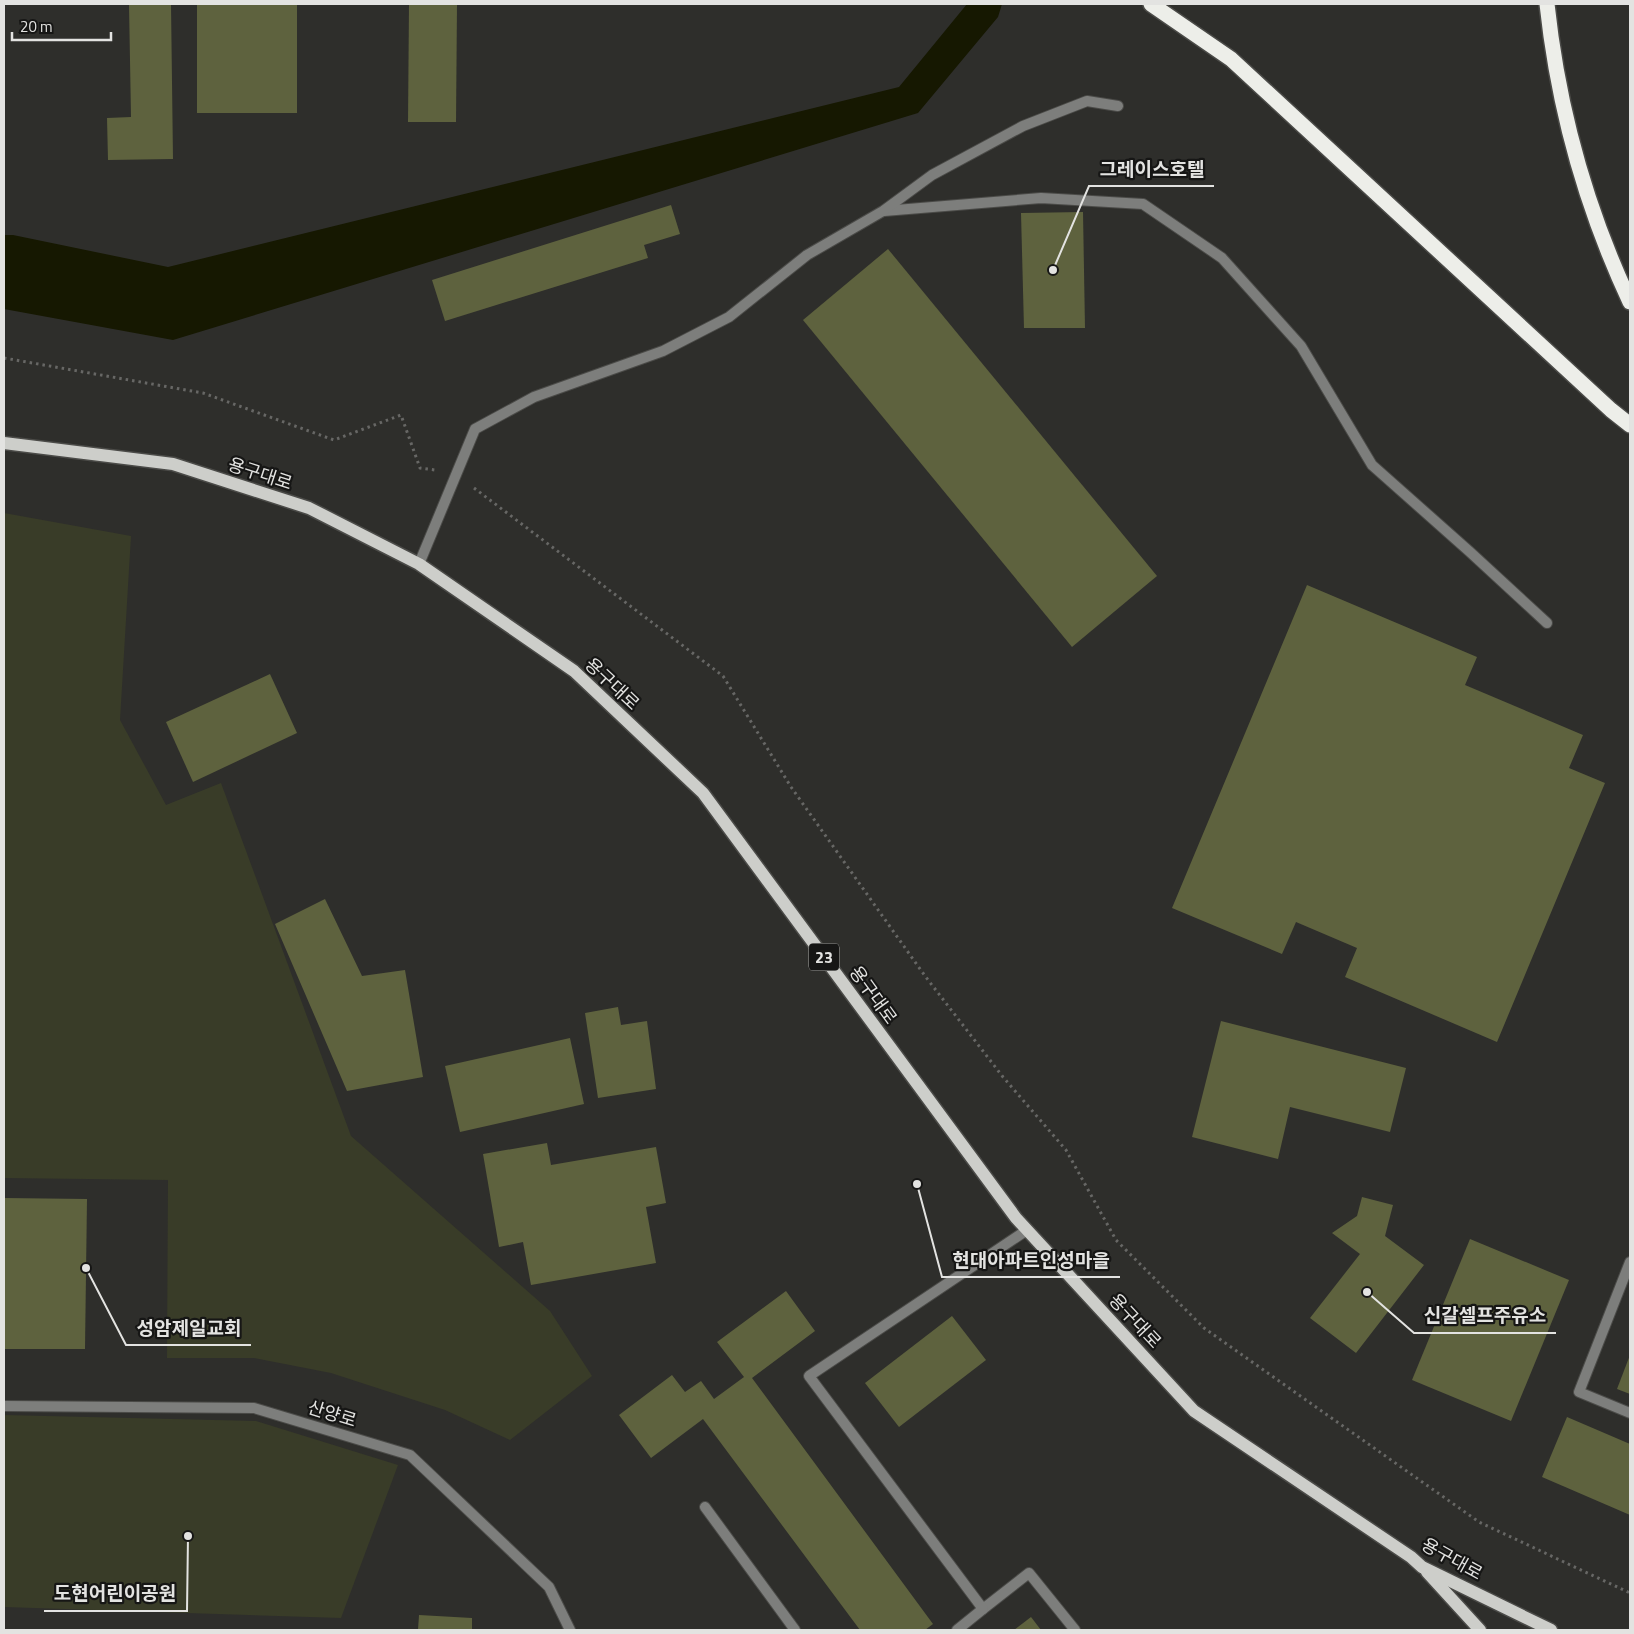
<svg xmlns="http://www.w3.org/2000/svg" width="1634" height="1634" font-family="'Titillium Web','Noto Sans KR',sans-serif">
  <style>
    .green { fill: #393c28 }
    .water { fill: #161801 }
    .building { fill: #5e623e }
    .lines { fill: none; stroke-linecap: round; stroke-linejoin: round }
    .lane-casing { stroke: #4b4b48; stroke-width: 12 }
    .street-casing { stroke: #4b4b48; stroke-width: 12 }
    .primary-casing { stroke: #4b4b48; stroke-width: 15 }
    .highway-casing { stroke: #4b4b48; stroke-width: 18 }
    .path { stroke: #676765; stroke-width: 3; stroke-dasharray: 2.5 4; stroke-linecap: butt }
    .lane { stroke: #7d7e7c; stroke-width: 10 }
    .street { stroke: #7d7e7c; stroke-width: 10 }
    .primary { stroke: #cdceca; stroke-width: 12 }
    .highway { stroke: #edeee9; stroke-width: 15 }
    .labels { text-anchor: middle; stroke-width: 4.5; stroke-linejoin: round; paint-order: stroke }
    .shield { fill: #161615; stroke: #a6a6a4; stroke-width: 1 }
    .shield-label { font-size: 16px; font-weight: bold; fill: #e3e3e1 }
    .street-label { font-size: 18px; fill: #e3e3e1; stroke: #161615 }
    .leader { fill: none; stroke: #e3e3e1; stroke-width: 2 }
    .callout-dot { fill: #e3e3e1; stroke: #161615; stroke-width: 2 }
    .callout-label { font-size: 19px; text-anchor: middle; font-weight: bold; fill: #e3e3e1; stroke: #161615; stroke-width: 4.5; stroke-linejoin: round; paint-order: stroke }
  </style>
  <rect width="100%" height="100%" fill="#2e2e2b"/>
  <g class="green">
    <path d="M4,513L131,536L120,720L166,805L221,783L351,1136L550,1311L592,1376L510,1440L445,1410L331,1373L254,1358H167L168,1180L4,1178Z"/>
    <path d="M4,1415L256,1421L398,1465L341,1618L4,1607Z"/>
  </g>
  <path class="water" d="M967,4H1002L998,17L918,113L173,340L4,309V235H13L168,267L899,87Z"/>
  <g class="building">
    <path d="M129,4H171L173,159L108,160L107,118L131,117Z"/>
    <rect x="197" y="4" width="100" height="109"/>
    <path d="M409,4H457L456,122H408Z"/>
    <path d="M671,205L680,234L644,245L648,258L445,321L432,280Z"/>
    <path d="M1083,212L1085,328H1024L1021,213Z"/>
    <path d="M888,249L1157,576L1072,647L803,320Z"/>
    <path d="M1307,585L1477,657L1465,685L1583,735L1569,768L1605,783L1497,1042L1345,977L1357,948L1296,922L1282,954L1172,908Z"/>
    <path d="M270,674L297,733L193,782L166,722Z"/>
    <path d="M325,899L362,976L405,970L423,1077L347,1091L275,924Z"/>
    <path d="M618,1007L621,1025L647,1021L656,1089L598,1098L585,1013Z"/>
    <path d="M1221,1021L1406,1068L1390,1132L1290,1107L1278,1159L1192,1137Z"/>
    <path d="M570,1038L584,1104L460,1132L445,1066Z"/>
    <path d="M547,1143L551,1165L656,1147L666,1203L646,1207L656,1263L531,1285L523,1242L499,1247L483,1154Z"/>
    <path d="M1362,1197L1393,1205L1385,1236L1424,1265L1356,1353L1310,1318L1360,1254L1332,1233L1357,1216Z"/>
    <path d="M4,1198L87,1199L85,1349H4Z"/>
    <path d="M1470,1239L1569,1280L1511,1421L1412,1380Z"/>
    <path d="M786,1291L815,1331L752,1378L933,1624L925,1630H860L703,1419L651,1458L619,1415L672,1375L685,1392L701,1381L714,1399L744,1377L717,1342Z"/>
    <path d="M952,1316L986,1360L899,1427L865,1383Z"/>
    <path d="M1630,1355V1394L1617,1389Z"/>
    <path d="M1567,1417L1630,1444V1515L1542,1477Z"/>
    <path d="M419,1615L472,1618V1630H418Z"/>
    <path d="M1031,1617L1041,1630H1014Z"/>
  </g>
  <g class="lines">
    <g class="lane-casing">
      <g id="lane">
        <path d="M884,211L1041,198L1143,204L1222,258L1301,346L1372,465L1470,552L1547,623"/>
        <path d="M419,564L475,429L534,397L663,351L729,317L807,255L883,211L932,175L1023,126L1087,101L1118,106"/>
        <path d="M1630,1262L1579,1392L1630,1413"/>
        <path d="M705,1507L795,1630"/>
        <path d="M983,1609L1029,1573L1075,1630"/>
        <path d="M957,1630L983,1609L809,1376L1027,1230"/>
      </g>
    </g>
    <g class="street-casing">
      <path id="street" d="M4,1406L254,1408L410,1455L549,1587L570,1630"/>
    </g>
    <g class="primary-casing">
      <g id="primary">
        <path d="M4,443L173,464L309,508L419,564L574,671L703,793L1016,1218L1194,1411L1411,1557L1422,1567L1551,1630"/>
        <path d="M1427,1572L1480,1630"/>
      </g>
    </g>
    <g class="highway-casing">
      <g id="highway">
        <path d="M1151,4L1231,59L1611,410L1630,425"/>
        <path d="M1547,4C1558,107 1586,208 1630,302"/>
      </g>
    </g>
    <g class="path">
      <path d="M4,358L203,393L334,440L401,415L420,468L435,470"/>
      <path d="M474,488L723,676L791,787L925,976L1003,1077L1066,1150L1116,1240L1204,1328L1479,1522L1630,1593"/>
    </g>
    <use href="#lane" class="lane"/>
    <use href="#street" class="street"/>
    <use href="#primary" class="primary"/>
    <use href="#highway" class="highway"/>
  </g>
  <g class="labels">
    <rect class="shield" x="809" y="943.5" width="30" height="27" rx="4"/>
    <g class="shield-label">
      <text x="824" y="963">23</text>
    </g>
    <g class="street-label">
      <text transform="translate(260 474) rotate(18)" y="6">용구대로</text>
      <text transform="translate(612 684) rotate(43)" y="6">용구대로</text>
      <text transform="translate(873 995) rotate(54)" y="6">용구대로</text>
      <text transform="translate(1135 1321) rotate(47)" y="6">용구대로</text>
      <text transform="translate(332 1414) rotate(17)" y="6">산양로</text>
      <text transform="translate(1452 1559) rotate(29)" y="6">용구대로</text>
    </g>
  </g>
  <path class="leader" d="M1053 270L1089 186H1214M917 1184L942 1277H1120M1367 1292L1414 1333H1556M86 1268L126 1345H251M188 1536L187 1611H44"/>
  <g class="callout-dot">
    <circle cx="1053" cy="270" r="5"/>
    <circle cx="917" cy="1184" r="5"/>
    <circle cx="1367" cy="1292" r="5"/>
    <circle cx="86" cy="1268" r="5"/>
    <circle cx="188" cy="1536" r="5"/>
  </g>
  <g class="callout-label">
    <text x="1152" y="176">그레이스호텔</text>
    <text x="1031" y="1267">현대아파트인성마을</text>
    <text x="1485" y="1322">신갈셀프주유소</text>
    <text x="189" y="1335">성암제일교회</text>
    <text x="115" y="1600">도현어린이공원</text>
  </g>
  <rect width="1634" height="1634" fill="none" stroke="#e3e3e1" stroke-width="10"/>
  <path d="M12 32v8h99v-8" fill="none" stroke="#e3e3e1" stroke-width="2.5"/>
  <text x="20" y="32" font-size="15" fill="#e3e3e1" stroke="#161615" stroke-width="4" paint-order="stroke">20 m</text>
</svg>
